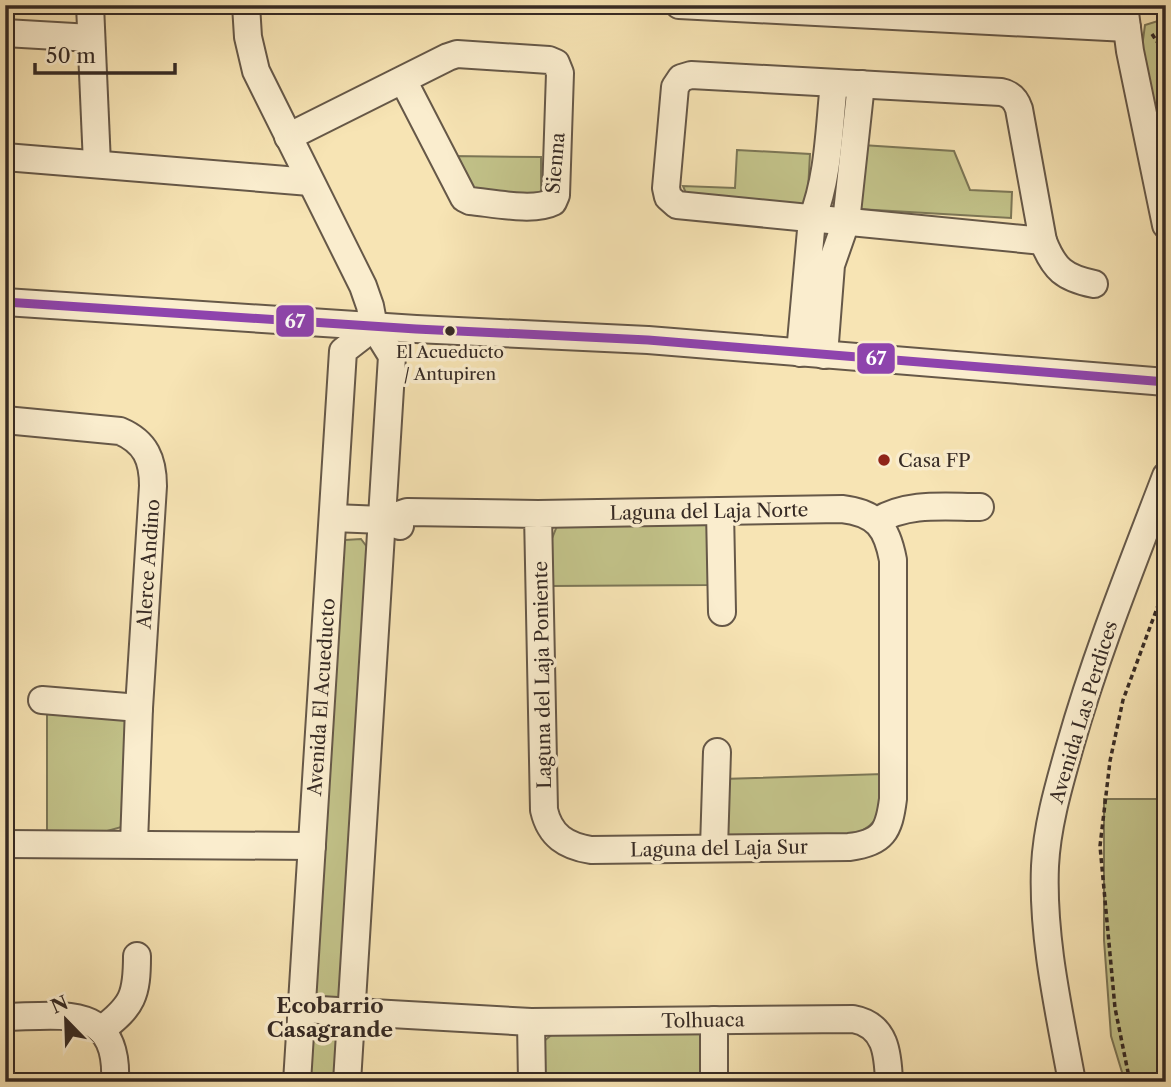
<svg xmlns="http://www.w3.org/2000/svg" width="1171" height="1087" font-family="'Libre Caslon Text',serif">
  <style>
    .green { fill: #c2c289; stroke: #7c7656; stroke-width: 2 }
    .lines { fill: none; stroke-linecap: round; stroke-linejoin: round }
    .minor-casing { stroke: #665848; stroke-width: 30 }
    .path { stroke: #362a24; stroke-width: 3.5; stroke-dasharray: 5 3.5; stroke-linecap: butt }
    .minor { stroke: #faedce; stroke-width: 26 }
    .bus-1-casing { stroke: #faedce; stroke-width: 14 }
    .bus-1 { stroke: #8e44ad; stroke-width: 9 }
    .bus-dot { fill: #362a24; stroke: #faedce; stroke-width: 2.5 }
    .poi-dot { fill: #8f2418; stroke: #faedce; stroke-width: 2.5 }
    .labels { text-anchor: middle; stroke-width: 7; stroke-linejoin: round; paint-order: stroke }
    .bus-label { font-size: 17px; fill: #362a24; stroke: #faedce }
    .street-label { font-size: 19px; fill: #362a24; stroke: #faedce }
    .poi-label { font-size: 19px; fill: #362a24; stroke: #faedce; text-anchor: start }
    .neighbourhood-label { font-size: 21px; font-weight: bold; fill: #362a24; stroke: #faedce }
    .line-badge { stroke: #faedce; stroke-width: 2.5 }
    .badge-label { font-size: 19px; text-anchor: middle; font-weight: bold; fill: #fff }
  </style>
  <rect width="100%" height="100%" fill="#f7e4b4"/>
  <filter id="stains"><feTurbulence type="fractalNoise" baseFrequency=".00286" numOctaves="4"/><feColorMatrix values="0 0 0 0 .2 0 0 0 0 .09 0 0 0 0 .02 0 0 0 .5 -.17"/></filter>
  <radialGradient id="worn" r=".72"><stop offset=".6" stop-color="#630" stop-opacity="0"/><stop offset="1" stop-color="#630" stop-opacity=".3"/></radialGradient>
  <g class="green">
    <path d="M1157,5H1166V165L1142,47L1145,25L1158,21Z"/>
    <path d="M862,145L954,151L970,190L1012,192L1011,218L858,209Z"/>
    <path d="M737,150L810,154L807,209L690,203L683,186L735,188Z"/>
    <path d="M450,156L541,157V194L472,191Z"/>
    <path d="M709,520V585L551,586V541L557,526Z"/>
    <path d="M361,539L367,547L343,995L337,1001L319,1002L312,994L337,546L345,540Z"/>
    <path d="M47,711L124,713L132,723L125,826L93,835L47,832Z"/>
    <path d="M883,774C881,802 886,823 854,834L722,838V779Z"/>
    <path d="M1104,799H1166V1082H1125L1111,1036L1104,940Z"/>
    <path d="M704,1032L709,1082H539L544,1041L554,1033Z"/>
    <path d="M316,1035H332L338,1042L335,1082H308L310,1040Z"/>
  </g>
  <g class="lines">
    <g class="minor-casing">
      <g id="minor">
        <path d="M90,5L97,164"/>
        <path d="M246,5L248,37L256,71L363,286L370,306L374,327L392,356L347,1082"/>
        <path d="M679,5L1127,28"/>
        <path d="M1124,5L1130,51L1166,225"/>
        <path d="M5,33L91,38"/>
        <path d="M691,75L1001,92C1011,94 1016,100 1019,109L1043,241L677,205L668,197L666,188L675,87L681,78Z"/>
        <path d="M288,137L448,57L457,54L549,60L556,63L560,73L556,195L553,202C534,212 492,203 470,201L464,198L403,80"/>
        <path d="M5,157L310,182"/>
        <path d="M1043,241C1054,269 1064,278 1094,284"/>
        <path d="M5,302L416,329L648,340L1166,382"/>
        <path d="M800,353L812,219C829,176 829,129 834,83"/>
        <path d="M824,355L831,265L846,222L861,84"/>
        <path d="M5,420L120,431C146,442 153,460 153,486L139,708L134,843"/>
        <path d="M720,511L722,612"/>
        <path d="M333,518L383,520L400,526"/>
        <path d="M383,520L407,512L538,514L842,509C877,513 887,528 893,560V799C889,831 883,843 849,847L591,850C566,846 550,836 544,810L538,514"/>
        <path d="M877,521C908,502 945,507 980,507"/>
        <path d="M42,700L139,708"/>
        <path d="M5,844L312,846"/>
        <path d="M714,848L717,752"/>
        <path d="M302,1009L531,1022L853,1019C886,1025 888,1054 889,1082"/>
        <path d="M5,1017C62,1016 119,1003 115,1082"/>
        <path d="M714,1020V1082"/>
        <path d="M531,1022L532,1082"/>
        <path d="M101,1030C133,1006 137,995 137,956"/>
        <path d="M297,1082L343,351L374,327"/>
        <path d="M1072,1082C1059,1011 1042,938 1045,866C1047,825 1059,785 1070,746C1096,654 1132,565 1166,476"/>
      </g>
    </g>
    <g class="path">
      <path d="M1152,34L1166,55"/>
      <path d="M1130,1082L1115,1008L1100,846L1110,761L1123,700L1166,584"/>
    </g>
    <use href="#minor" class="minor"/>
    <g class="bus-1-casing">
      <path id="bus-1" d="M5,302L416,329L648,340L1166,382"/>
    </g>
    <use href="#bus-1" class="bus-1"/>
  </g>
  <circle class="bus-dot" cx="450" cy="331" r="6"/>
  <circle class="poi-dot" cx="884" cy="460" r="7"/>
  <g class="labels">
    <g class="bus-label">
      <text x="450" y="358">El Acueducto<tspan x="450" dy="22">/ Antupiren</tspan></text>
    </g>
    <g class="street-label">
      <text transform="translate(555 163) rotate(-85)" y="7">Sienna</text>
      <text transform="translate(709 511) rotate(-1)" y="7">Laguna del Laja Norte</text>
      <text transform="translate(148 564) rotate(-86)" y="7">Alerce Andino</text>
      <text transform="translate(542 675) rotate(-91)" y="7">Laguna del Laja Poniente</text>
      <text transform="translate(321 697) rotate(-86)" y="7">Avenida El Acueducto</text>
      <text transform="translate(1083 712) rotate(-73)" y="7">Avenida Las Perdices</text>
      <text transform="translate(719 848) rotate(-1)" y="7">Laguna del Laja Sur</text>
      <text transform="translate(703 1020) rotate(-1)" y="7">Tolhuaca</text>
    </g>
    <g class="poi-label">
      <text x="898" y="467">Casa FP</text>
    </g>
    <g class="neighbourhood-label">
      <text x="330" y="1013">Ecobarrio<tspan x="330" dy="24">Casagrande</tspan></text>
    </g>
  </g>
  <g class="line-badge">
    <rect x="275" y="304" width="40" height="34" rx="7" fill="#8e44ad"/>
    <rect x="856" y="342" width="40" height="33" rx="7" fill="#8e44ad"/>
  </g>
  <g class="badge-label">
    <text x="295" y="328">67</text>
    <text x="876" y="365">67</text>
  </g>
  <rect width="1171" height="1087" fill="none" stroke="#f7e4b4" stroke-width="28"/>
  <rect x="7" y="7" width="1157" height="1073" fill="none" stroke="#362a24" stroke-width="3.5"/>
  <rect x="14" y="14" width="1143" height="1059" fill="none" stroke="#362a24" stroke-width="2"/>
  <g transform="translate(66 1020) rotate(337)" stroke="#faedce" stroke-width="5" paint-order="stroke">
  <path d="M0-5L12 26L0 18L-12 26Z" fill="#362a24"/>
  <text y="-10" font-size="19" font-weight="bold" text-anchor="middle" fill="#362a24">N</text>
  </g>
  <path d="M35 63v10h140v-10" fill="none" stroke="#362a24" stroke-width="3.5"/>
  <text x="46" y="63" font-size="21" fill="#362a24" stroke="#faedce" stroke-width="5" paint-order="stroke">50 m</text>
  <rect width="100%" height="100%" filter="url(#stains)"/>
  <rect width="100%" height="100%" fill="url(#worn)"/>
</svg>
